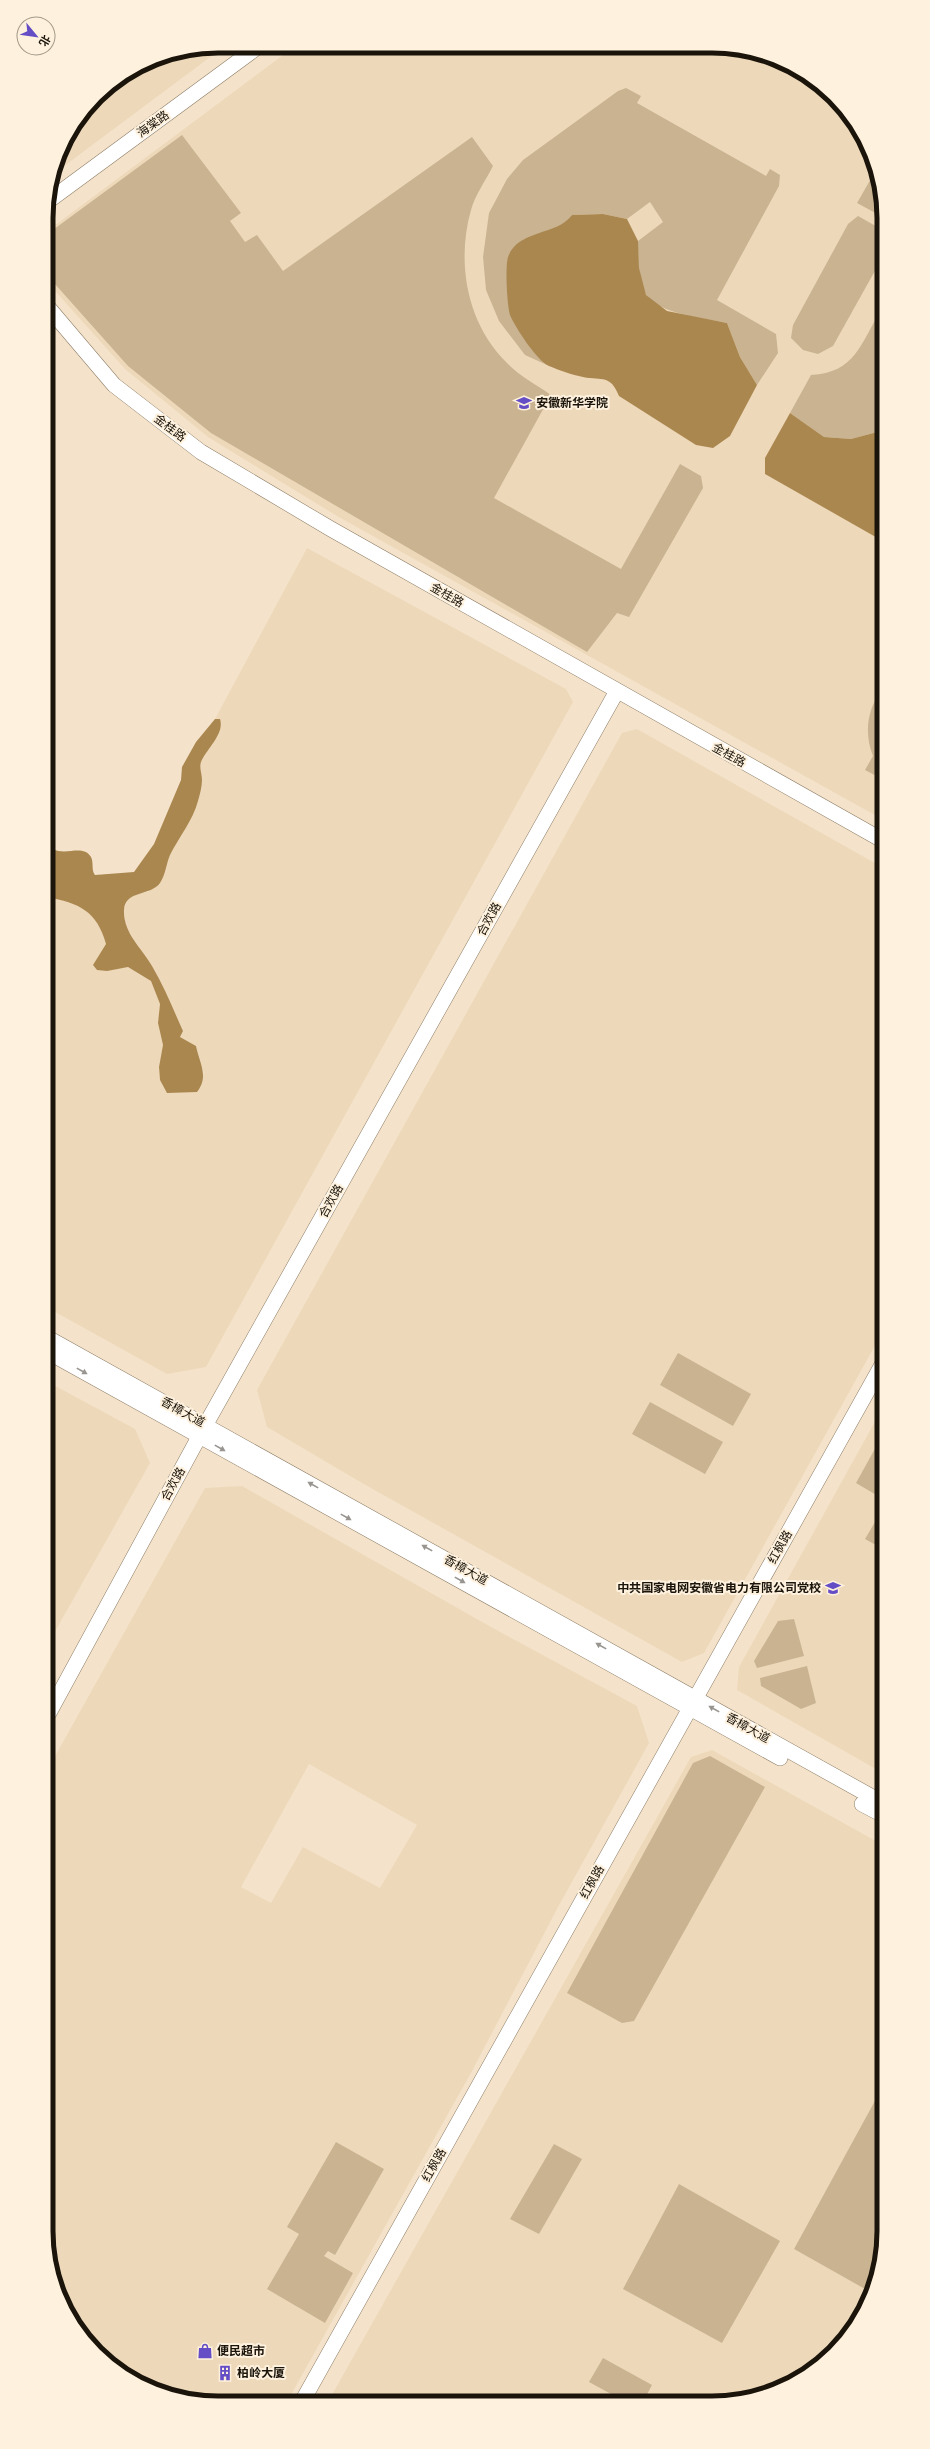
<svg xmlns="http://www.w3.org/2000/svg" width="930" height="2449" font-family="'Fira Sans','Noto Sans SC',sans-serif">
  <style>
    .built { fill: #edd8b9; fill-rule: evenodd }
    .green { fill: #c9b391 }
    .water { fill: #ab8750 }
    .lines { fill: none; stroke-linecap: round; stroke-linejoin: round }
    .secondary-casing { stroke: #8e7e68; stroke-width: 16 }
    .secondary { stroke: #fff; stroke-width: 15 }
    .oneway { fill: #989591 }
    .labels { text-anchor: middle; stroke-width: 4; stroke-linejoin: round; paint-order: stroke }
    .street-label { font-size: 12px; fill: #1a140b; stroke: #fef1dd }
    .poi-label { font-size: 12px; font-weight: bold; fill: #1a140b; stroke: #fef1dd; text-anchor: start }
    .rim { fill: none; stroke: #1a140b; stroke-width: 5 }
  </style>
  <rect width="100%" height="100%" fill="#f4e3ca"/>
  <g class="built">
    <path d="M218,46H225L56,172L64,142L104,89L152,59Z"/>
    <path d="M295,46L746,49L798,69L834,96L866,142L881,184L882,819L337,516L208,437L125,369L46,281V232Z"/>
    <path d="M307,548L566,689L573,702L206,1367L167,1374L48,1308L47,897L67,900L84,907L101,927L106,944L120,968L128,967L151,981L160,1004L158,1023L163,1045L159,1067L160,1080L204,1073L196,1046L180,1037L183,1031L163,988L151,965L125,926L124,908L128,900L136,894L148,892L165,871L169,856L198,802L202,781L200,764L207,748L219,735L221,724L220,719H215Z"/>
    <path d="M637,729L882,867V1333L704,1653L682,1662L362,1483L267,1427L257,1390L622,733Z"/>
    <path d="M48,1382L135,1429L150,1463L48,1644Z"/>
    <path d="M882,1409L883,1773L737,1690L739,1667Z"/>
    <path d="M242,1486L491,1627L637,1706L649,1743L557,1909L472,2071L288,2400H185L142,2385L96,2353L69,2317L49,2265V1767L205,1488ZM309,1764L417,1825L380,1888L303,1847L271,1903L241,1887Z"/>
    <path d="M712,1750L883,1845V2086L794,2249L872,2293L871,2297L842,2344L798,2380L746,2400H329L691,1757Z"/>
  </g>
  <g class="green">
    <path d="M626,88L641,96L637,103L766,176L770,169L780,175L779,186L717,300L776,334L778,353L757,385L740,357L727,323C704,318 660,314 646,295C638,283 638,255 638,241L663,222L650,202L627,219L603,214L572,215L566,224L524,239L508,257L507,273L526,341L547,365L525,355L499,321L486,290L483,257L489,213L507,179L523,160L618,91Z"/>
    <path d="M182,135L241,213L230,221L245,242L257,235L283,271L472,137L493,166C486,180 475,195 471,210C456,263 467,324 507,363C519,376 537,385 551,395L494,498L621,569L680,464L701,476L703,488L629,617L617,613L587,652L211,433L128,366L46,274V235Z"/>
    <path d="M876,170L881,184V216L857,203Z"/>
    <path d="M858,216L881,229V260L833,346L818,354L803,350L791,338L793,325L848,224Z"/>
    <path d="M881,310V431L851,439L824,437L790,413L811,375C855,373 861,343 881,310Z"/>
    <path d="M881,691L882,779L865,770L873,756C864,734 867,710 881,691Z"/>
    <path d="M678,1353L751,1394L733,1426L660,1385Z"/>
    <path d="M650,1402L723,1442L705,1474L632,1434Z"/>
    <path d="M882,1436L883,1499L856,1483Z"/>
    <path d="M875,1522L883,1526V1549L865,1539Z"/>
    <path d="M794,1619L804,1656L757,1668L754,1661L778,1621Z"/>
    <path d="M807,1666L816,1703L801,1709L761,1686L760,1678Z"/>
    <path d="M710,1756L765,1787L634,2021L622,2023L567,1993L693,1763Z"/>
    <path d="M883,2086L884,2242L872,2293L794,2249Z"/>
    <path d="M336,2142L384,2169L335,2255L328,2251L324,2256L353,2273L325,2323L267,2289L299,2234L287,2227Z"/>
    <path d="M554,2144L582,2159L539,2234L510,2219Z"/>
    <path d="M679,2184L780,2241L722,2343L623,2289Z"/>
    <path d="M603,2358L652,2385L644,2400H622L589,2382Z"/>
  </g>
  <g class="water">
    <path d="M603,214L627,219L638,241L639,268L646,295L667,311L727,323L740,357L757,385L730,436L713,448L696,445L619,396C610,374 603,381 583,377C572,375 559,370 549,366C537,361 515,327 510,315C507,305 505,267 508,257C518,229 557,236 572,215Z"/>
    <path d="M790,413L824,437L851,439L881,431V540L765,474V458Z"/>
    <path d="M215,719H220C225,734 206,749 201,762C199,767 202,774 202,780C202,786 200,794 198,801C193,820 179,837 170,855C166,864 166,874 160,883C151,896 125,890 124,910C123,933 141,947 152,966C164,986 173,1009 183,1031L180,1037L196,1046C200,1064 209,1077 197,1092L167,1093L160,1080L159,1067L163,1045L158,1023L160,1004L151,981L128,967L107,971L97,970L93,965L106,944C97,911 79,903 47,897V825L52,832L53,849C66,856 83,844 91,857C94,863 91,870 95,875L134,872L154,844L181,780L182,767L196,742Z"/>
  </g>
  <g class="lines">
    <g class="secondary-casing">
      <g id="secondary">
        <path d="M47,202L259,46"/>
        <path d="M47,306L114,385L201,452L331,529L882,840"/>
        <path d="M48,1338L883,1803"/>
        <path d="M48,1352L780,1758"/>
        <path d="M49,1713L206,1424L617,691"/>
        <path d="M862,1804L883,1815"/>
        <path d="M303,2400L882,1365"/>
      </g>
    </g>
    <use href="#secondary" class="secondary"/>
  </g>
  <defs><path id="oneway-solid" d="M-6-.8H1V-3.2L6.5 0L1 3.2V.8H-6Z"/></defs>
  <g class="oneway">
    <use href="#oneway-solid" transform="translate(82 1371) rotate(29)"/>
    <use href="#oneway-solid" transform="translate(220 1448) rotate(29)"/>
    <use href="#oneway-solid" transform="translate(313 1485) rotate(-151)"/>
    <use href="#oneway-solid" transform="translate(346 1517) rotate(29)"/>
    <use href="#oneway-solid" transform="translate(427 1548) rotate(-151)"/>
    <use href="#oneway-solid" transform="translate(460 1580) rotate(29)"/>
    <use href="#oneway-solid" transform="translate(601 1646) rotate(-151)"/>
    <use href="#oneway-solid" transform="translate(714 1709) rotate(-151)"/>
  </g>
  <defs>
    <g id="university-bare" transform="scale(1.2)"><path d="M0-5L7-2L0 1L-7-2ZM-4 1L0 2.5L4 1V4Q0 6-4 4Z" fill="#654dc6" stroke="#fef1dd" stroke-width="2.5" paint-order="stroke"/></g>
    <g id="shop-bare" transform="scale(1.2)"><path d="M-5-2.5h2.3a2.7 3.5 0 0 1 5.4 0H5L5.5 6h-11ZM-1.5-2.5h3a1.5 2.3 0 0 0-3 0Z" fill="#654dc6" stroke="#fef1dd" stroke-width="2.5" paint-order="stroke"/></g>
    <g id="building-bare" transform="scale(1.2)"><path d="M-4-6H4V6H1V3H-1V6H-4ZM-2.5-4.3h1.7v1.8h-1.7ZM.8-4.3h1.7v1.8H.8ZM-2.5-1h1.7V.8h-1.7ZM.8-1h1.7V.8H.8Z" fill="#654dc6" stroke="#fef1dd" stroke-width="2.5" paint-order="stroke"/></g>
  </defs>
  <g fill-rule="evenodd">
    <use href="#university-bare" x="524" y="403"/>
    <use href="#university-bare" x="833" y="1588"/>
    <use href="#shop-bare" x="205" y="2351"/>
    <use href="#building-bare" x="225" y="2373"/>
  </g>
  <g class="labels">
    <g class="street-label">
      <text transform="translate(153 124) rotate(-36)" y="4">海棠路</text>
      <text transform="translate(170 428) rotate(37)" y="4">金桂路</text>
      <text transform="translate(447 595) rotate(30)" y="4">金桂路</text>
      <text transform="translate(729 755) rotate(29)" y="4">金桂路</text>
      <text transform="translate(489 919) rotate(-61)" y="4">合欢路</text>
      <text transform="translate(331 1201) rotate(-61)" y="4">合欢路</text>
      <text transform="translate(183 1412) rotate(29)" y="4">香樟大道</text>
      <text transform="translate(173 1484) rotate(-61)" y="4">合欢路</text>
      <text transform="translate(780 1547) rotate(-61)" y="4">红枫路</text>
      <text transform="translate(466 1570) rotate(29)" y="4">香樟大道</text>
      <text transform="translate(748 1728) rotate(29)" y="4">香樟大道</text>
      <text transform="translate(592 1882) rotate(-61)" y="4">红枫路</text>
      <text transform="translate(434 2165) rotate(-61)" y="4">红枫路</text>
    </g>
    <g class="poi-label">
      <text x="536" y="407">安徽新华学院</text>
      <text x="821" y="1592" text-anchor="end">中共国家电网安徽省电力有限公司党校</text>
      <text x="217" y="2355">便民超市</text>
      <text x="237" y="2377">柏岭大厦</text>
    </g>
  </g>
  <path d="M0 0H930V2449H0ZM218 53H712A165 165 0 0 1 877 218V2231A165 165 0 0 1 712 2396H218A165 165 0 0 1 53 2231V218A165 165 0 0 1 218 53Z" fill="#fef1dd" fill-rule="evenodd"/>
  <path class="rim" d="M218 53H712A165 165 0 0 1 877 218V2231A165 165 0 0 1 712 2396H218A165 165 0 0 1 53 2231V218A165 165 0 0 1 218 53Z"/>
  <g transform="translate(36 36) rotate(119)"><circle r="19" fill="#fef1dd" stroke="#a39989"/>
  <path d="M0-3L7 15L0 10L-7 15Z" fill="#654dc6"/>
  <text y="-6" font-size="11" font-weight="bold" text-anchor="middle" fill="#1a140b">北</text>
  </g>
</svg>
